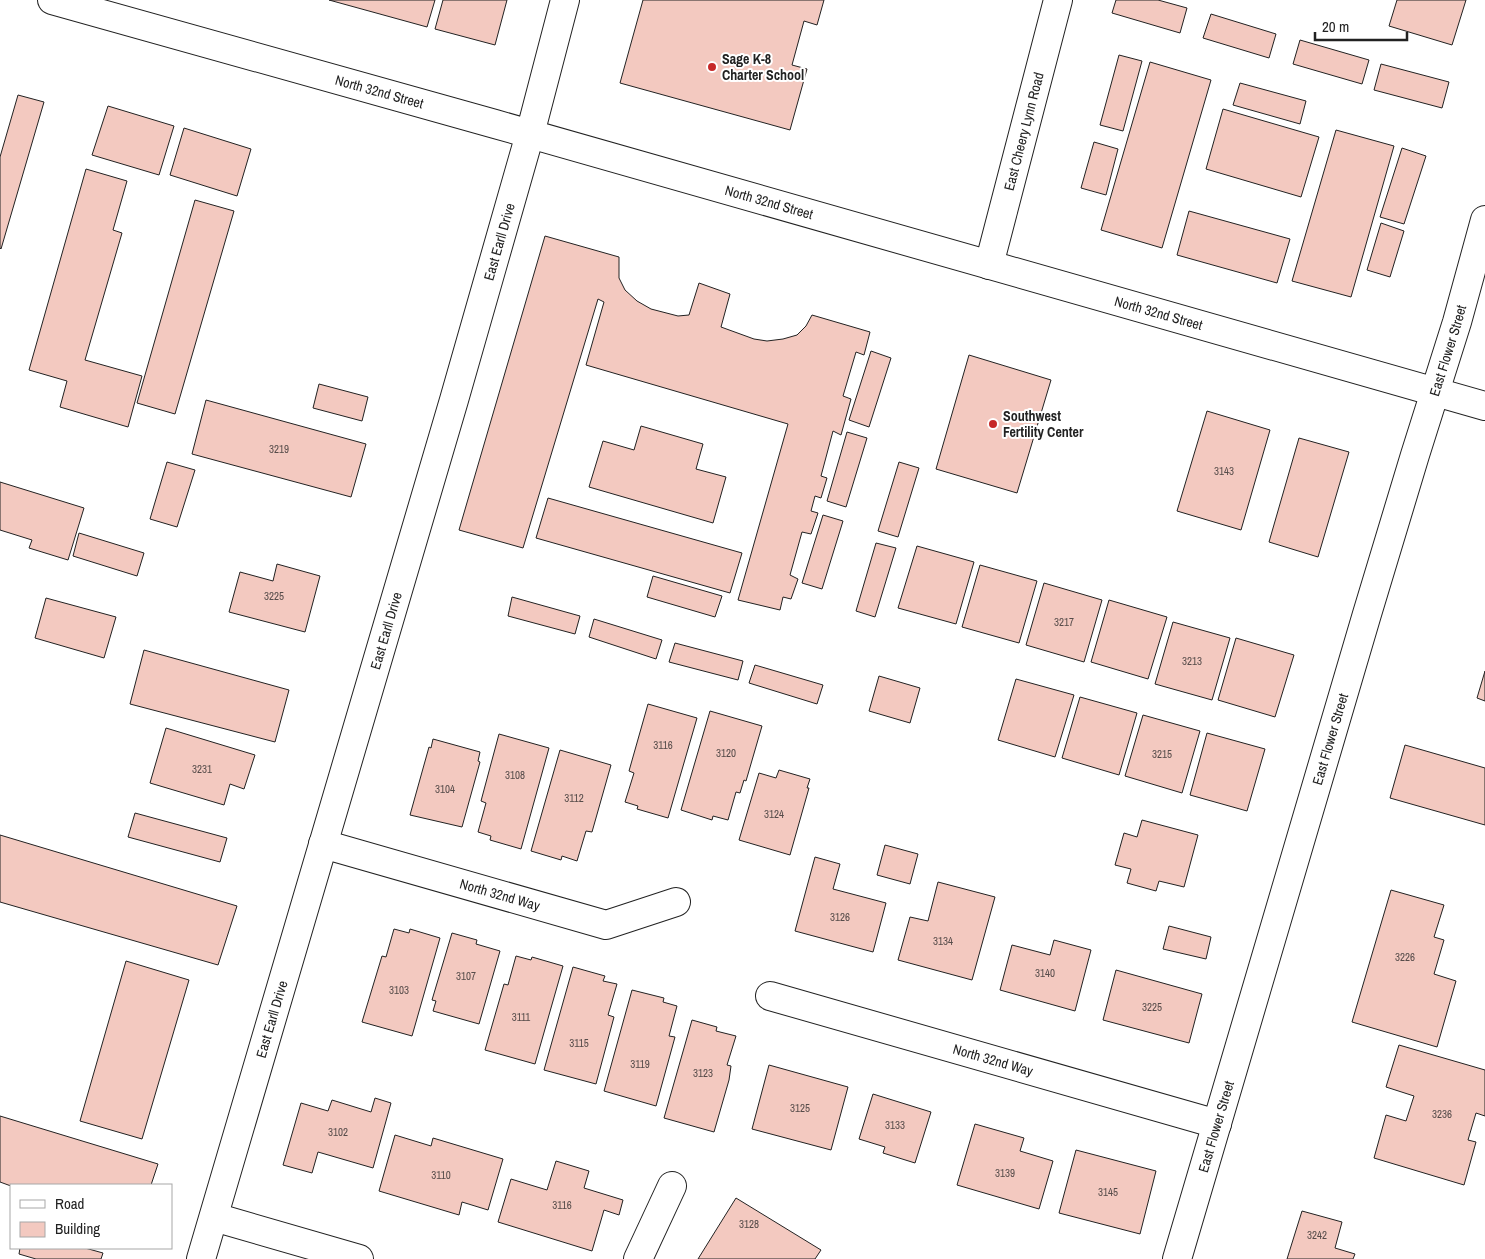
<svg xmlns="http://www.w3.org/2000/svg" width="1485" height="1259" font-family="'Archivo Narrow',sans-serif">
  <style>
    .building { fill: #f3c9c0; stroke: #222 }
    .lines { fill: none; stroke-linecap: round; stroke-linejoin: round }
    .minor-casing { stroke: #222; stroke-width: 30 }
    .major-casing { stroke: #222; stroke-width: 30 }
    .minor { stroke: #fff; stroke-width: 28 }
    .major { stroke: #fff; stroke-width: 28 }
    .poi-dot { fill: #c62828; stroke: #fff; stroke-width: 2 }
    .labels { text-anchor: middle; stroke-width: 4; stroke-linejoin: round; paint-order: stroke }
    .number-label { font-size: 11px; fill: #564c4a }
    .poi-label { font-size: 14px; font-weight: bold; fill: #222; stroke: #fff; text-anchor: start }
    .street-label { font-size: 14px; fill: #222; stroke: #fff }
  </style>
  <rect width="100%" height="100%" fill="#fff"/>
  <g class="building">
    <path d="M329,0H435L427,27Z"/>
    <path d="M443,0H507L495,45L435,29Z"/>
    <path d="M643,0H824L817,25L804,21L792,65L807,69L790,130L620,83Z"/>
    <path d="M1116,0H1158L1187,8L1180,33L1112,13Z"/>
    <path d="M1397,0H1466L1452,45L1389,26Z"/>
    <path d="M1211,14L1276,34L1269,58L1203,38Z"/>
    <path d="M1300,40L1369,60L1362,84L1293,64Z"/>
    <path d="M1119,55L1142,61L1123,131L1100,125Z"/>
    <path d="M1150,62L1211,80L1162,248L1101,230Z"/>
    <path d="M1381,64L1449,82L1442,108L1374,90Z"/>
    <path d="M1240,83L1306,101L1300,124L1233,105Z"/>
    <path d="M18,95L44,102L1,249L0,248V157Z"/>
    <path d="M108,106L174,126L159,175L92,155Z"/>
    <path d="M1223,109L1319,137L1301,197L1206,169Z"/>
    <path d="M184,128L251,149L237,196L170,175Z"/>
    <path d="M1336,130L1394,146L1351,297L1292,281Z"/>
    <path d="M1094,142L1118,149L1106,195L1081,188Z"/>
    <path d="M1402,148L1426,156L1404,224L1380,217Z"/>
    <path d="M86,169L127,181L113,230L122,233L85,360L142,376L128,427L60,407L67,381L29,370Z"/>
    <path d="M195,200L234,211L175,414L137,403Z"/>
    <path d="M1189,211L1290,239L1277,283L1177,255Z"/>
    <path d="M1381,223L1404,231L1390,277L1367,270Z"/>
    <path d="M545,236L619,257V278L625,290L637,301L651,309L678,316L689,315L699,283L730,294L721,327L754,339L767,341L783,339L797,335L806,326L812,315L870,332L864,355L856,352L843,396L851,399L841,435L833,431L821,476L827,478L821,498L815,496L811,511L818,513L811,534L802,532L790,575L798,579L791,599L783,597L780,610L738,600L788,424L586,365L604,302L598,299L523,548L459,530Z"/>
    <path d="M871,351L891,358L869,427L849,420Z"/>
    <path d="M969,355L1051,380L1017,493L936,469Z"/>
    <path d="M319,384L368,397L362,421L313,408Z"/>
    <path d="M206,400L366,444L351,497L192,454Z"/>
    <path d="M1207,411L1270,430L1241,530L1177,511Z"/>
    <path d="M641,426L703,444L696,469L726,477L713,523L589,487L603,441L634,450Z"/>
    <path d="M847,432L867,438L846,507L827,501Z"/>
    <path d="M1299,438L1349,452L1318,557L1269,542Z"/>
    <path d="M167,462L195,470L177,527L150,519Z"/>
    <path d="M899,462L919,468L898,537L878,531Z"/>
    <path d="M0,482L84,508L68,560L29,548L32,540L0,530Z"/>
    <path d="M548,498L742,553L730,593L536,538Z"/>
    <path d="M823,515L843,521L822,589L802,583Z"/>
    <path d="M79,533L144,553L137,576L73,556Z"/>
    <path d="M876,543L896,548L875,617L856,611Z"/>
    <path d="M917,546L974,562L956,624L898,608Z"/>
    <path d="M277,564L320,576L305,632L229,612L240,572L273,581Z"/>
    <path d="M980,565L1037,581L1019,643L962,627Z"/>
    <path d="M653,576L722,596L715,617L647,597Z"/>
    <path d="M1044,583L1102,600L1084,662L1026,645Z"/>
    <path d="M512,597L580,616L575,634L508,616Z"/>
    <path d="M46,598L116,617L104,658L35,638Z"/>
    <path d="M1109,600L1167,617L1148,679L1091,662Z"/>
    <path d="M594,619L662,640L656,659L589,637Z"/>
    <path d="M1173,622L1230,638L1212,700L1155,684Z"/>
    <path d="M1236,638L1294,655L1275,717L1218,700Z"/>
    <path d="M675,643L743,661L738,680L669,662Z"/>
    <path d="M144,650L289,690L275,742L130,704Z"/>
    <path d="M755,665L823,685L817,704L749,683Z"/>
    <path d="M1485,671V701L1477,698Z"/>
    <path d="M879,676L920,688L910,723L869,711Z"/>
    <path d="M1016,679L1074,695L1055,757L998,740Z"/>
    <path d="M1080,697L1137,713L1119,775L1062,758Z"/>
    <path d="M648,704L697,718L668,818L637,809L638,806L625,802L634,773L629,771Z"/>
    <path d="M710,711L762,726L746,781L744,780L740,793L736,792L728,820L713,816L712,820L681,810Z"/>
    <path d="M1143,715L1200,731L1182,793L1125,776Z"/>
    <path d="M166,728L255,755L244,789L230,784L224,805L150,783Z"/>
    <path d="M1207,733L1265,749L1247,811L1190,795Z"/>
    <path d="M499,734L549,748L521,849L490,840L491,836L478,832L486,803L481,801Z"/>
    <path d="M433,739L480,752L478,761L480,762L462,827L410,815L429,747L431,748Z"/>
    <path d="M1405,745L1485,768V825L1390,798Z"/>
    <path d="M560,750L611,765L592,832L586,831L577,861L562,856L561,860L531,851Z"/>
    <path d="M779,770L810,779L807,788H809L790,855L739,840L759,773L776,778Z"/>
    <path d="M135,813L227,838L220,862L128,837Z"/>
    <path d="M1142,820L1198,835L1184,887L1159,881L1156,891L1127,883L1131,869L1115,865L1124,833L1137,837Z"/>
    <path d="M0,835L237,906L218,965L0,902Z"/>
    <path d="M885,845L918,854L910,884L877,875Z"/>
    <path d="M815,857L840,864L833,889L886,903L873,952L795,931Z"/>
    <path d="M938,882L995,897L972,980L898,960L910,917L928,921Z"/>
    <path d="M1391,890L1444,905L1434,937L1444,940L1434,974L1456,981L1437,1047L1352,1022Z"/>
    <path d="M1169,926L1211,937L1206,959L1163,949Z"/>
    <path d="M394,929L409,933L410,929L440,938L412,1036L362,1022L382,956L386,957Z"/>
    <path d="M452,933L477,940L476,944L500,951L479,1024L433,1011L436,1001L432,1000Z"/>
    <path d="M1054,940L1091,950L1075,1011L1000,990L1012,945L1050,955Z"/>
    <path d="M516,956L531,960L532,957L563,966L535,1064L485,1050L504,984L508,985Z"/>
    <path d="M126,961L189,980L142,1139L80,1121Z"/>
    <path d="M573,967L605,976L603,981L617,984L608,1015L614,1017L596,1084L544,1070Z"/>
    <path d="M1116,970L1202,994L1189,1043L1103,1020Z"/>
    <path d="M632,990L664,998L663,1002L677,1006L669,1036L675,1037L656,1106L604,1091Z"/>
    <path d="M692,1020L717,1027L716,1031L736,1036L727,1065L731,1066L729,1080L714,1132L664,1118Z"/>
    <path d="M1399,1045L1485,1070V1116L1476,1113L1468,1140L1476,1142L1464,1185L1374,1158L1386,1115L1406,1121L1414,1096L1386,1087Z"/>
    <path d="M769,1065L848,1087L831,1150L752,1129Z"/>
    <path d="M873,1094L931,1112L915,1163L883,1153L885,1147L859,1139Z"/>
    <path d="M375,1098L391,1103L373,1168L318,1152L312,1173L283,1165L301,1103L328,1111L332,1100L371,1112Z"/>
    <path d="M0,1116L158,1164L151,1185L11,1186L0,1182Z"/>
    <path d="M975,1124L1024,1138L1020,1151L1053,1161L1039,1209L957,1185Z"/>
    <path d="M395,1135L431,1146L433,1138L503,1159L488,1210L462,1202L459,1215L379,1191Z"/>
    <path d="M1076,1150L1156,1171L1140,1234L1059,1213Z"/>
    <path d="M556,1161L589,1171L584,1188L623,1200L619,1215L604,1210L592,1251L498,1222L511,1179L547,1190Z"/>
    <path d="M736,1198L821,1250L815,1259H698Z"/>
    <path d="M1302,1211L1342,1222L1335,1248L1355,1254L1353,1259H1287Z"/>
    <path d="M20,1248H85L103,1253L101,1259H36L19,1254Z"/>
  </g>
  <g class="lines">
    <g class="minor-casing">
      <g id="minor">
        <path id="s1" d="M989,265L1058,0"/>
        <path id="s2" d="M323,844L606,925L676,902"/>
        <path id="s3" d="M770,996L1217,1124"/>
        <path d="M214,1217L359,1259"/>
        <path id="s4" d="M201,1259L454,400L530,134L565,0"/>
        <path d="M638,1259L672,1186"/>
        <path id="s5" d="M1177,1259L1367,614L1415,455L1457,322L1485,220"/>
      </g>
    </g>
    <g class="major-casing">
      <g id="major">
        <path id="s6" d="M52,0L495,124L1485,406"/>
      </g>
    </g>
    <use href="#minor" class="minor"/>
    <use href="#major" class="major"/>
  </g>
  <g class="poi-dot">
    <circle cx="712" cy="67" r="5"/>
    <circle cx="993" cy="424" r="5"/>
  </g>
  <g class="labels">
    <g class="number-label">
      <text x="279" y="453">3219</text>
      <text x="1224" y="475">3143</text>
      <text x="274" y="600">3225</text>
      <text x="1064" y="626">3217</text>
      <text x="1192" y="665">3213</text>
      <text x="663" y="749">3116</text>
      <text x="726" y="757">3120</text>
      <text x="1162" y="758">3215</text>
      <text x="202" y="773">3231</text>
      <text x="515" y="779">3108</text>
      <text x="445" y="793">3104</text>
      <text x="574" y="802">3112</text>
      <text x="774" y="818">3124</text>
      <text x="840" y="921">3126</text>
      <text x="943" y="945">3134</text>
      <text x="1405" y="961">3226</text>
      <text x="1045" y="977">3140</text>
      <text x="466" y="980">3107</text>
      <text x="399" y="994">3103</text>
      <text x="1152" y="1011">3225</text>
      <text x="521" y="1021">3111</text>
      <text x="579" y="1047">3115</text>
      <text x="640" y="1068">3119</text>
      <text x="703" y="1077">3123</text>
      <text x="800" y="1112">3125</text>
      <text x="1442" y="1118">3236</text>
      <text x="895" y="1129">3133</text>
      <text x="338" y="1136">3102</text>
      <text x="1005" y="1177">3139</text>
      <text x="441" y="1179">3110</text>
      <text x="1108" y="1196">3145</text>
      <text x="562" y="1209">3116</text>
      <text x="749" y="1228">3128</text>
      <text x="1317" y="1239">3242</text>
    </g>
    <g class="poi-label">
      <text x="722" y="64">Sage K-8<tspan x="722" dy="16">Charter School</tspan></text>
      <text x="1003" y="421">Southwest<tspan x="1003" dy="16">Fertility Center</tspan></text>
    </g>
    <g class="street-label">
      <text dy="5" stroke="none"><textPath href="#s6" startOffset="340">North 32nd Street</textPath></text>
      <text dy="5" stroke="none"><textPath href="#s1" startOffset="138">East Cheery Lynn Road</textPath></text>
      <text dy="5" stroke="none"><textPath href="#s6" startOffset="745">North 32nd Street</textPath></text>
      <text dy="5" stroke="none"><textPath href="#s4" startOffset="1060">East Earll Drive</textPath></text>
      <text dy="5" stroke="none"><textPath href="#s6" startOffset="1150">North 32nd Street</textPath></text>
      <text dy="5" stroke="none"><textPath href="#s5" startOffset="948">East Flower Street</textPath></text>
      <text dy="5" stroke="none"><textPath href="#s4" startOffset="655">East Earll Drive</textPath></text>
      <text dy="5" stroke="none"><textPath href="#s5" startOffset="542">East Flower Street</textPath></text>
      <text dy="5" stroke="none"><textPath href="#s2" startOffset="184">North 32nd Way</textPath></text>
      <text dy="5" stroke="none"><textPath href="#s4" startOffset="250">East Earll Drive</textPath></text>
      <text dy="5" stroke="none"><textPath href="#s3" startOffset="232">North 32nd Way</textPath></text>
      <text dy="5" stroke="none"><textPath href="#s5" startOffset="138">East Flower Street</textPath></text>
    </g>
  </g>
  <rect x="10" y="1184" width="162" height="65" fill="#ffffff" stroke="#a7a7a7"/>
  <rect x="20" y="1200" width="25" height="8" fill="#ffffff" stroke="#a7a7a7"/>
  <text x="55" y="1209" font-size="15" fill="#222222">Road</text>
  <rect x="20" y="1222" width="25" height="15" fill="#f3c9c0" stroke="#a7a7a7"/>
  <text x="55" y="1234" font-size="15" fill="#222222">Building</text>
  <path d="M1315 32v8h92v-8" fill="none" stroke="#222222" stroke-width="2.5"/>
  <text x="1322" y="32" font-size="15" fill="#222222" stroke="#ffffff" stroke-width="4" paint-order="stroke">20 m</text>
</svg>
